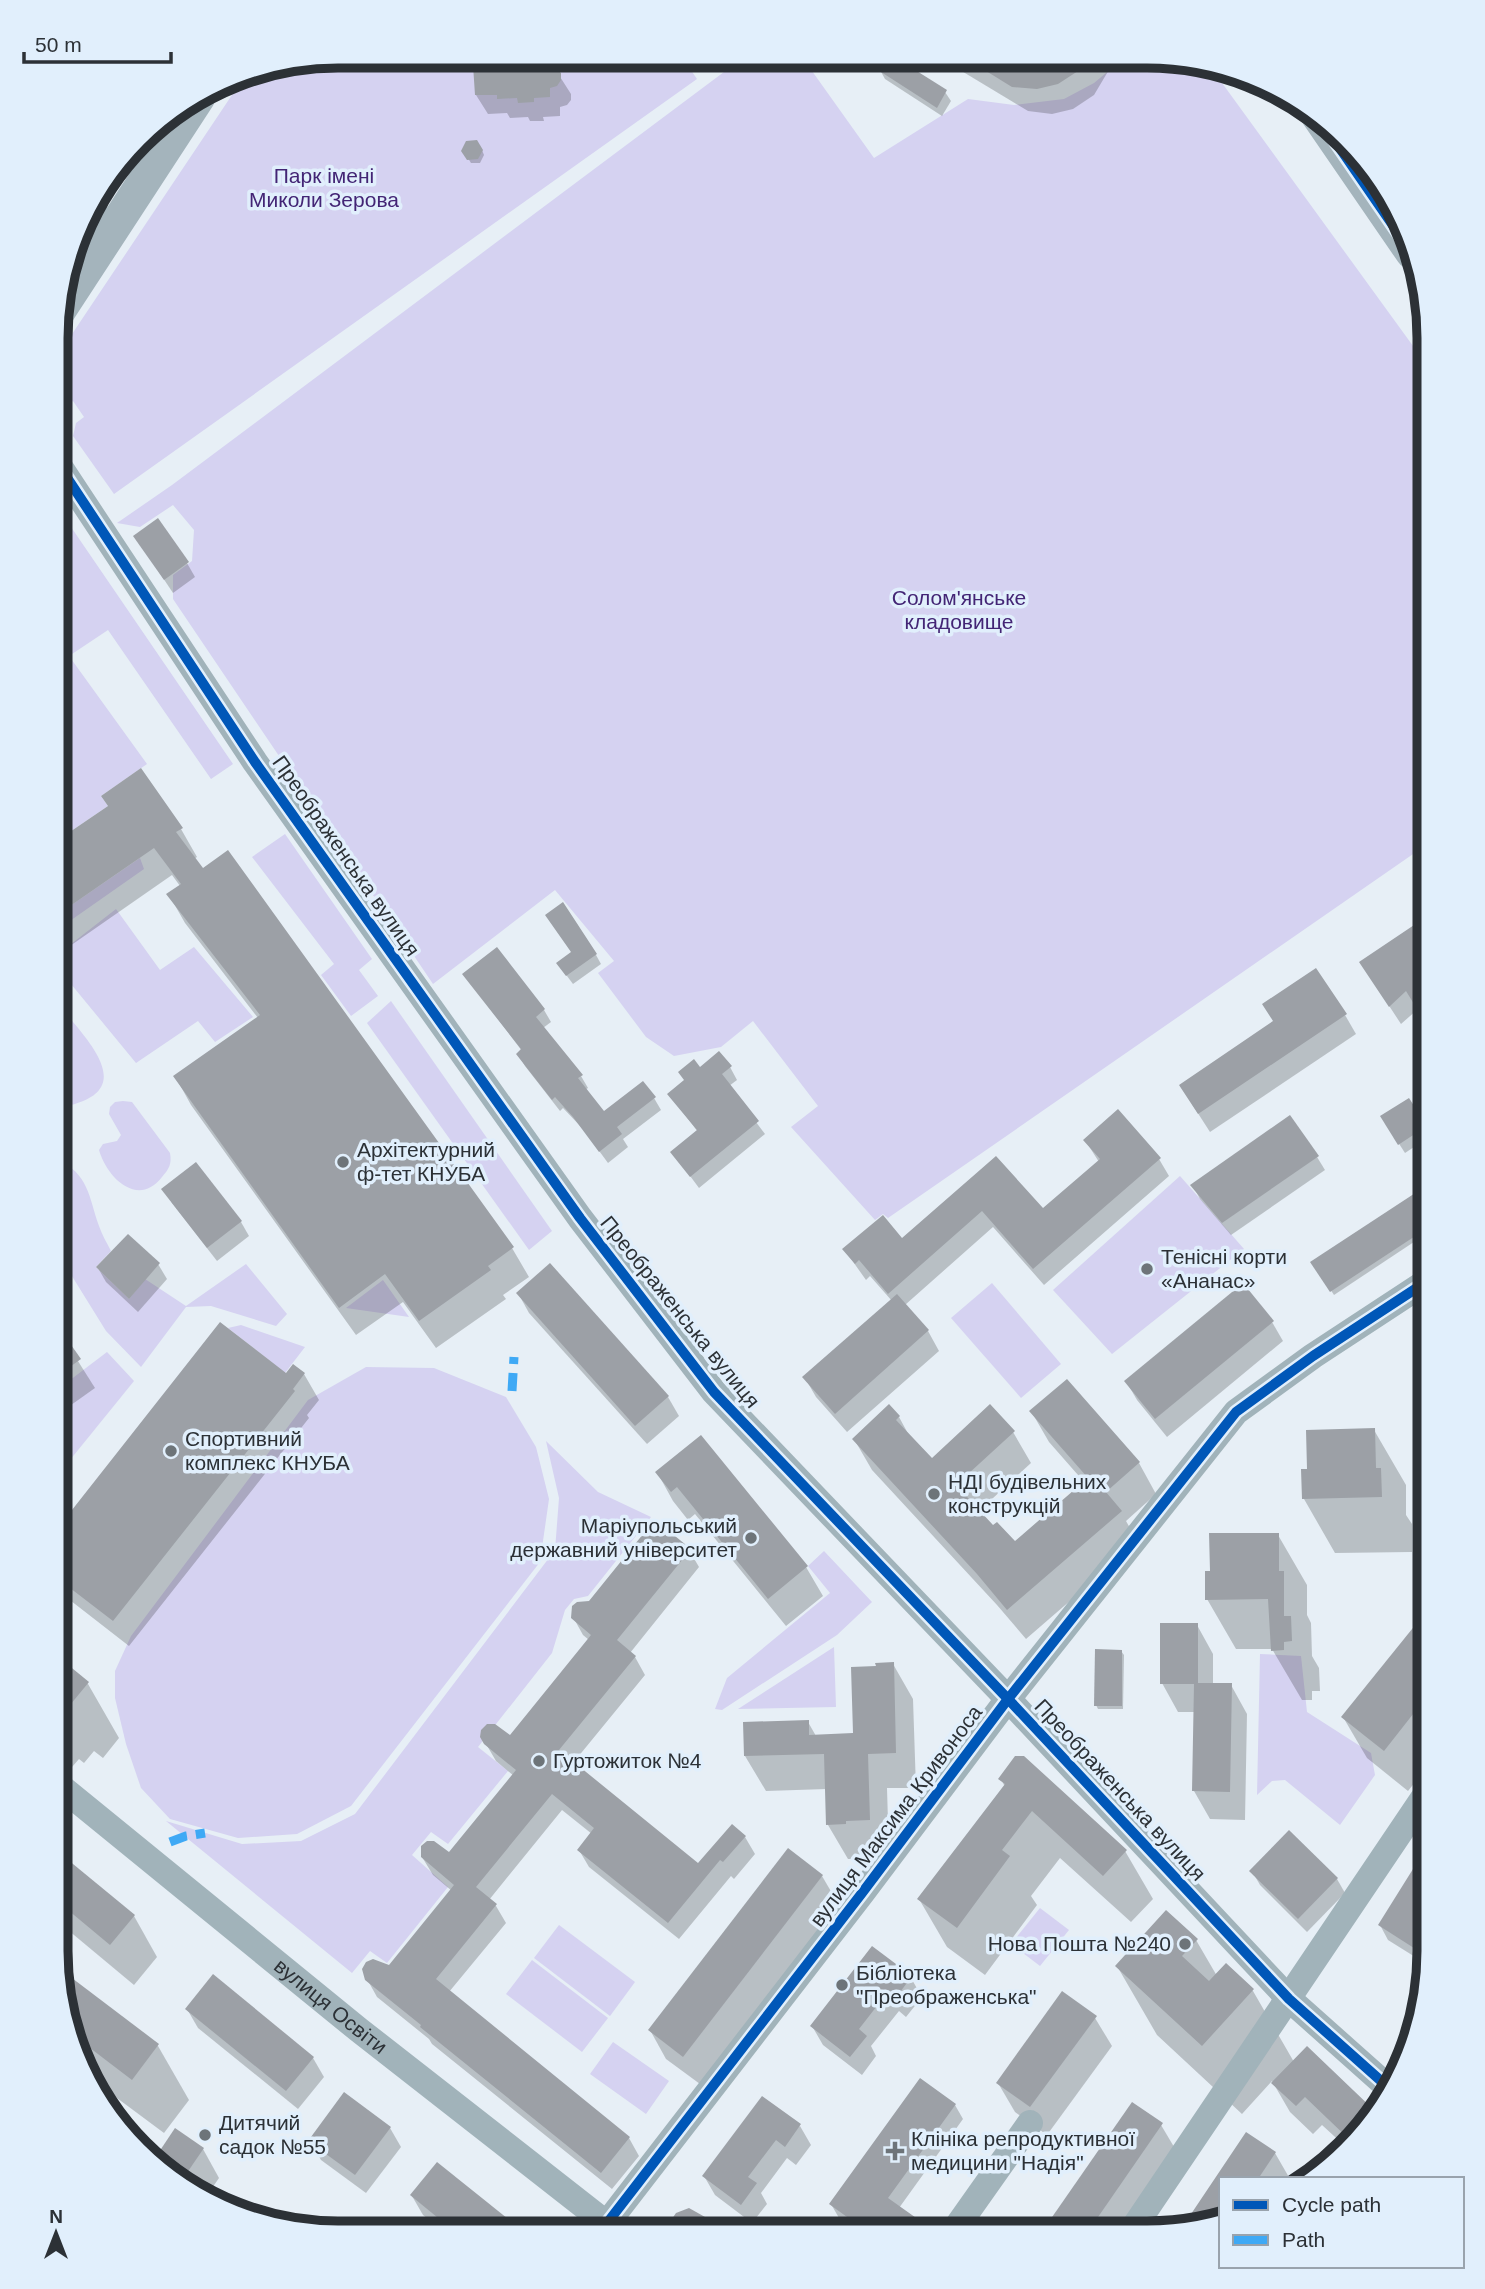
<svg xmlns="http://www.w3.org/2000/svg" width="1485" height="2289" font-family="Arial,sans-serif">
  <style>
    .green { fill: #d5d2f1 }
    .shadow { fill: #0003 }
    .building { fill: #9ca0a6 }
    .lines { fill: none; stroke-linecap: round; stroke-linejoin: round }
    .minor { stroke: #a1b3ba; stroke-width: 26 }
    .major { stroke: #a4b4bc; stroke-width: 33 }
    .quiet { stroke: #3fa9f5; stroke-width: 9; stroke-dasharray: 18 9; stroke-linecap: butt }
    .cycleway-casing { stroke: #e1effc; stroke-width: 15 }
    .cycleway { stroke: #0057b8; stroke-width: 10 }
    .poi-dot { fill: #6d7479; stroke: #e1effc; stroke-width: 2.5 }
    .labels { text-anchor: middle; stroke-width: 7; stroke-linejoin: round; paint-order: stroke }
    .park-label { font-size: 21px; fill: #432575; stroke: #e1effc }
    .street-label { font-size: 21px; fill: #2c3136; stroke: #e1effc }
    .poi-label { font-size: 21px; fill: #2c3136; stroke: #e1effc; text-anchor: start }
    .rim { fill: none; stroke: #2c3136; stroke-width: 9 }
  </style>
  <rect width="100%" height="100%" fill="#e7eff6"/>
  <g class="green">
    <path d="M338,56L682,57L697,79L114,494L73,436L76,423L84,417L73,401L66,405H58V355L246,74Z"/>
    <path d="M744,57H802L874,158L968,99L1014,105L1064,99L1094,83L1124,58H1184L1209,65L1429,368V843L888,1218L883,1214L875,1220L791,1127L818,1106L753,1021L721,1047L674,1056L646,1037L598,973L614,961L555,890L433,984L173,599V575L192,561L194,530L173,505L140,527L117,523L172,485Z"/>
    <path d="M58,512L68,527H71L233,764L211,779L108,630L69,656L147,764L101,796L108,806L58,840Z"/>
    <path d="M285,834L372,959L359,970L378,996L351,1016L321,975L334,964L252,857Z"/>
    <path d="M140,858L144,869L57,930V915Z"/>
    <path d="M116,909L160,970L194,947L253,1017L215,1042L198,1021L136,1063L57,967V955Z"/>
    <path d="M391,1001L552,1231L529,1250L367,1023Z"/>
    <path d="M57,1003C89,1042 144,1094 57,1108Z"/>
    <path d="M123,1101L132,1102L170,1153C172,1164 169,1169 162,1177C138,1208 107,1178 99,1150L103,1144L117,1141L121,1135L109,1114L110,1107L115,1102Z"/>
    <path d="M57,1160C89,1173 89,1198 99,1226C102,1235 107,1243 111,1251L96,1267L129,1299L145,1279L186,1306L246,1264L287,1314L276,1326L211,1306L186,1307L141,1367L106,1331L57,1252Z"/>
    <path d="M1180,1176L1244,1249L1112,1354L1053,1290Z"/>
    <path d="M383,1280L409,1317L346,1308Z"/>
    <path d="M992,1283L1061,1364L1021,1398L951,1318Z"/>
    <path d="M241,1325L305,1347L285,1373L228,1328Z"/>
    <path d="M107,1352L134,1381L57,1476V1390Z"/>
    <path d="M366,1367L434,1368L506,1397L536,1447L549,1499L540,1562L351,1806L297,1834L238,1838L170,1819L141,1788L126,1744L115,1698V1671L131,1636L308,1400Z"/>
    <path d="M546,1441L598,1492L651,1517L588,1596L574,1599L565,1610L552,1653L478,1747L508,1771L448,1844L431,1832L412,1855L448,1887L387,1963L370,1951L352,1973L166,1821L242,1844L301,1841L355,1814L555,1550L559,1498Z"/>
    <path d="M824,1551L872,1602L837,1635L722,1710L715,1709L727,1678L830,1593L808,1566Z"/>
    <path d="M834,1647L836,1707L738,1709Z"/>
    <path d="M1260,1654L1301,1656L1307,1712L1371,1753L1375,1775L1340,1825L1285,1780L1272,1781L1257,1795Z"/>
    <path d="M1040,1908L1069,1930L1040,1966L1011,1944Z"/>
    <path d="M559,1925L635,1982L610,2016L534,1958Z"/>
    <path d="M532,1960L608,2018L582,2052L506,1994Z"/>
    <path d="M613,2042L669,2081L646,2114L590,2074Z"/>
  </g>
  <g class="shadow">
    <path d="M517,57L548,58L571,94V100L567,105L560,107V116L543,117L544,121H530L528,117L510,118L507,113L488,114L476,95L497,65L517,60Z"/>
    <path d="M888,58H893L945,92L951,101L942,116L885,79L880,70Z"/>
    <path d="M940,58H1116L1094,95L1073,109L1052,114L1028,111Z"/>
    <path d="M482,150L484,155L480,163H471L466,155Z"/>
    <path d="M135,536L187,563L195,577L173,593Z"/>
    <path d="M109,807L181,829L197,857L194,859L202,870L228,852L512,1248L529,1277L503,1295L506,1299L436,1348L403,1302L356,1335L191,1105L175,1076L258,1018L185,923L169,895L180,886L172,875L57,955L58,843Z"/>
    <path d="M1429,917V1021L1427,1022L1418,1009L1401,1024L1361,963Z"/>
    <path d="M496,949L544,1010L551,1022L543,1028L581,1076L588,1088L585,1090L604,1114L654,1098L661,1110L623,1139L628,1147L608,1163L583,1129L563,1108L560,1111L525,1066L518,1054L522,1051L464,974Z"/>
    <path d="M572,953L596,955L601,964L573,984L564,972Z"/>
    <path d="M1345,1015L1356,1034L1210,1132L1192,1104Z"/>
    <path d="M57,1040L65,1053L57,1058Z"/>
    <path d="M730,1067L737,1080L729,1086L765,1134L699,1188L673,1153L698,1132L669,1094L699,1069Z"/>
    <path d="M1408,1100L1429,1133V1137L1405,1153L1387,1125Z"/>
    <path d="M1085,1140L1159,1159L1169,1176L1044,1285L993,1227L905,1305L928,1331L939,1351L847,1432L816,1397L805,1378L892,1301L870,1276L866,1280L844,1249L902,1240L996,1158L1043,1211L1099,1162Z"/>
    <path d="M1317,1157L1325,1170L1231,1235L1200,1199L1193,1186Z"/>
    <path d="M196,1164L241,1222L249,1236L217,1261L172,1203L164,1189Z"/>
    <path d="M1429,1186V1232L1334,1295L1313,1263Z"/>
    <path d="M158,1264L167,1279L138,1312L106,1282L98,1268Z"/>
    <path d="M518,1293L668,1397L679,1416L647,1444L529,1313Z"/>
    <path d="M1272,1322L1283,1341L1167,1437L1137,1400L1126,1381Z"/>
    <path d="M220,1324L286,1376L304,1374L319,1400L307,1415L309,1418L129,1646L57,1590V1532Z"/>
    <path d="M57,1328L95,1388L57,1415Z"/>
    <path d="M1067,1381L1139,1463L1156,1494L1126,1521L1138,1542L1026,1639L997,1605L872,1470L854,1439L899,1417L911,1439L931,1461L1013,1432L1031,1463L979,1511L993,1527L1015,1544L1085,1483L1049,1442L1031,1411Z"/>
    <path d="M1374,1430L1406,1485V1515L1412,1524V1552L1335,1553L1304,1499L1309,1471Z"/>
    <path d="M701,1437L806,1567L823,1596L786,1626L695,1514L688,1520L673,1501L657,1472Z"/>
    <path d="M655,1522L689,1550L699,1567L630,1653L635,1657L645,1675L573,1763L699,1865L745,1837L755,1854L734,1879L731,1876L679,1939L589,1867L579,1850L592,1834L562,1810L489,1900L496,1906L506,1923L449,1992L629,2138L639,2156L612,2189L432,2044L429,2039L377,1997L367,1979L390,1967L452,1891L433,1875L422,1857L450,1854L514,1776L496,1761L482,1737H510L589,1640L583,1635L573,1617L590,1603Z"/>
    <path d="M1278,1535L1307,1585V1615L1311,1623L1312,1656L1319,1668L1320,1691H1312V1700H1302L1272,1649H1236L1207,1599L1211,1573Z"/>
    <path d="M1429,1611L1428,1766L1408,1791L1367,1758L1343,1717Z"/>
    <path d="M1197,1625L1213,1654V1685H1231L1247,1714L1245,1820L1210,1819L1194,1791L1195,1712H1178L1162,1683Z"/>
    <path d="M1121,1651L1124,1655L1123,1709H1098L1096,1705Z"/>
    <path d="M56,1657L88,1684L119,1738L103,1758L94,1751L84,1763L79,1759L72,1767L56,1754Z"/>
    <path d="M893,1664L913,1699L916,1788H887L889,1855H865V1859H848L828,1825L827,1789L766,1791L745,1756L808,1722L816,1736L855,1735L878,1668Z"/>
    <path d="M1001,1779L1125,1851L1153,1899L1131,1922L1060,1858L1031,1896L1037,1905L985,1975L947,1947L919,1899L1005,1787Z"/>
    <path d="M1289,1833L1337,1879L1345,1893L1307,1932L1260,1885L1252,1871Z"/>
    <path d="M1428,1849V1965L1388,1940L1380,1925Z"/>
    <path d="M56,1852L134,1916L157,1957L134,1985L56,1920Z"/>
    <path d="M822,1876L839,1905L700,2084L666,2059L650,2030Z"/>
    <path d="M1196,1940L1217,1976L1226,1966L1253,1991L1294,2062L1307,2049L1375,2114L1371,2122L1346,2147L1322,2125L1313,2134L1290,2112L1272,2081L1242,2114L1157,2035L1117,1966Z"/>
    <path d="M873,1948L911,1978L922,1997L906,2017L899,2011L871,2046L876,2056L862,2075L823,2045L812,2026Z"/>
    <path d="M60,1972L158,2046L189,2100L164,2133L86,2075L78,2059Z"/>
    <path d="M187,2009L313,2058L324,2077L298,2109L198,2028Z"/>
    <path d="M1095,2018L1112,2046L1047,2135L1015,2112L998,2083Z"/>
    <path d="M955,2105L963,2119L899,2208L923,2225L927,2232H859L839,2218L831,2204Z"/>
    <path d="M1161,2125L1183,2162L1134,2233H1048Z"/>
    <path d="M800,2126L811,2145L796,2165L787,2158L761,2193L767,2204L752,2223L715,2195L704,2176Z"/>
    <path d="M390,2128L401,2147L366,2193L321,2160L310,2141Z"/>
    <path d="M176,2131L203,2149L219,2178L206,2197L167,2175L154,2162Z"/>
    <path d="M1247,2134L1275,2153L1290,2179H1221V2218L1185,2225Z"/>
    <path d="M437,2164L520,2231H443L423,2215L412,2196Z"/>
    <path d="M689,2210L704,2219L712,2232H665Z"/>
  </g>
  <g class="building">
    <path d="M516,57H549V66L556,68L561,73V80L557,86L550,88V97L534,98V102L518,103L517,98L497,99V95H475L473,65L495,64V59Z"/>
    <path d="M886,58H896L947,90L937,108L878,70Z"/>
    <path d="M965,58H1098L1058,84L1037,89L1012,87Z"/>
    <path d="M477,140L483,150L478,159L467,160L461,151L466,141Z"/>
    <path d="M158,518L189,562L164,580L133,536Z"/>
    <path d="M141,768L183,828L176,832L203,868L228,850L514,1247L488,1266L491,1270L419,1321L385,1274L339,1308L173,1076L260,1015L166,894L181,884L154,848L57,915L58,840L108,806L101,796Z"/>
    <path d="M563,902L597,954L566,976L556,963L571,952L545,915Z"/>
    <path d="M1429,915V994L1414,1004L1406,991L1389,1007L1359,962Z"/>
    <path d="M497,947L545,1009L536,1017L583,1075L578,1078L604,1111L643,1081L656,1097L617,1127L622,1134L599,1152L573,1117L555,1097L552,1100L516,1054L521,1049L462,974Z"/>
    <path d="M1316,968L1347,1014L1198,1114L1179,1085L1273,1021L1262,1004Z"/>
    <path d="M719,1051L732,1066L722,1074L759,1121L690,1177L670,1152L697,1130L667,1094L684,1080L678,1072L694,1059L700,1067Z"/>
    <path d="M1409,1098L1427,1126L1398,1145L1380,1116Z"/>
    <path d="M1118,1109L1161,1158L1033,1269L982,1211L888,1294L859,1260L855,1264L842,1249L883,1215L902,1238L996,1156L1043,1208L1100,1159L1083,1140Z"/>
    <path d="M1290,1115L1319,1156L1222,1223L1190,1185Z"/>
    <path d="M196,1162L242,1221L207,1248L161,1189Z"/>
    <path d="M1429,1184V1227L1330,1292L1310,1262Z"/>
    <path d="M128,1234L160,1263L129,1299L96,1267Z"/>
    <path d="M550,1263L669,1396L635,1426L516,1293Z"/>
    <path d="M1243,1283L1274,1321L1155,1419L1124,1381Z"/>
    <path d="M897,1294L929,1330L835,1414L802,1377Z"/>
    <path d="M220,1322L286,1373L293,1364L305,1373L293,1389L295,1391L113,1621L57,1578V1529Z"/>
    <path d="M57,1325L81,1359L57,1376Z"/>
    <path d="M1067,1379L1140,1462L1106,1492L1122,1511L1007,1610L977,1574L852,1439L889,1404L900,1416L896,1420L932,1458L990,1404L1015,1431L956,1485L993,1525L997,1522L1015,1541L1088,1478L1029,1411Z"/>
    <path d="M1375,1428L1376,1468H1381L1382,1497L1302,1499L1301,1469H1307L1306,1430Z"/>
    <path d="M701,1435L808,1566L768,1599L677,1487L671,1492L655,1472Z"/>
    <path d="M652,1523H659L691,1549L617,1640L636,1656L559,1750L698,1863L732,1824L746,1836L723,1862L720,1860L668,1923L577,1850L594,1828L552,1794L476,1887L497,1904L436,1979L630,2137L601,2173L420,2027L421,2025L365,1980L362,1969L366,1962L373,1959L389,1965L454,1885L421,1857V1846L427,1841H434L449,1852L516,1770L484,1744L480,1737L481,1730L487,1724H495L510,1735L591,1635L571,1618L572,1606L577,1602L589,1601Z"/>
    <path d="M1209,1533H1279V1571H1284V1616H1291L1292,1641L1284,1642V1650L1271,1651L1268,1599L1205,1600V1571H1210Z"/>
    <path d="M1429,1608L1428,1695L1384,1751L1341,1717Z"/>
    <path d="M1160,1623H1198V1683H1232L1230,1792L1192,1791L1194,1684H1160Z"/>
    <path d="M1095,1649L1122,1650V1706H1094Z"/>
    <path d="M56,1655L89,1682L70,1705L56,1693Z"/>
    <path d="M894,1662L896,1753L868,1754L870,1820L846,1821V1824L826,1825L824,1754L744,1756L743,1722L809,1720V1735L853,1733L851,1667L876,1666L875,1663Z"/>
    <path d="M1015,1756H1024L1127,1850L1103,1876L1032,1811L1002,1850L1010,1856L957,1928L917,1899L1005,1784L998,1779Z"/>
    <path d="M1289,1830L1338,1878L1298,1919L1249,1871Z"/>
    <path d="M1428,1845V1957L1378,1925Z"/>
    <path d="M788,1848L823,1875L683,2057L648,2030Z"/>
    <path d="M56,1850L135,1915L110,1945L56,1900Z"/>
    <path d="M1166,1910L1198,1939L1182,1956L1209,1981L1226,1963L1254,1989L1202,2046L1115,1966Z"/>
    <path d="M872,1946L912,1976L895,1999L887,1993L859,2029L867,2036L850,2057L810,2026Z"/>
    <path d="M60,1969L159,2044L132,2080L73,2035Z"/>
    <path d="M213,1974L314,2057L286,2091L185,2009Z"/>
    <path d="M1062,1991L1097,2016L1030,2107L996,2083Z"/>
    <path d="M1307,2046L1376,2112L1371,2122L1352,2142L1305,2097L1296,2106L1271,2083Z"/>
    <path d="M920,2078L956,2104L888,2198L936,2232H868L829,2204Z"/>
    <path d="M344,2092L391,2127L355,2175L308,2141Z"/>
    <path d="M762,2096L801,2124L785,2147L776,2140L748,2177L757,2183L741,2205L702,2176Z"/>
    <path d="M1132,2102L1163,2123L1087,2233H1041Z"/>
    <path d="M175,2128L204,2148L180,2183L167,2175L153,2161Z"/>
    <path d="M1246,2132L1276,2152L1258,2179H1221V2218L1183,2226Z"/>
    <path d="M437,2162L523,2231H454L410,2195Z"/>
    <path d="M689,2208L705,2217L695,2232H663L676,2213Z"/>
  </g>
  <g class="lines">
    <g class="minor">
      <path d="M58,464L255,762L580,1218L714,1392L1008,1699L1289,1999L1389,2088"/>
      <path id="s1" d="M56,1783L359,2030L607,2224"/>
      <path d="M601,2231L862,1893L1008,1699L1236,1412L1313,1356L1429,1280"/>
      <path d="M953,2232L1030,2123"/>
      <path d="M1130,2233L1428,1791"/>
    </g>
    <g class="major">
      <path d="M1315,112L1412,253"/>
      <path d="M84,216L91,205"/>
      <path d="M58,313L199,97"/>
    </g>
    <g class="quiet">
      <path d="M512,1391L514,1357"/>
      <path d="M170,1842L186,1836L205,1833"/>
    </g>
    <g class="cycleway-casing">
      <g id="cycleway">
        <path d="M1315,112L1412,253"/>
        <path d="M58,464L255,762L580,1218L714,1392L1008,1699L1289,1999L1389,2088"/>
        <path d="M601,2231L862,1893L1008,1699L1236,1412L1313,1356L1429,1280"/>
      </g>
    </g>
    <use href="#cycleway" class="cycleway"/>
  </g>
  <g class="poi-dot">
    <circle cx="343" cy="1162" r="7"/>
    <circle cx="1147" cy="1269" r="7"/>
    <circle cx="171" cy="1451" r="7"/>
    <circle cx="934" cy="1494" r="7"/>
    <circle cx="751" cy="1538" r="7"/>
    <circle cx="539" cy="1761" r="7"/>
    <circle cx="1185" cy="1944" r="7"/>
    <circle cx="842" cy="1985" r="7"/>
    <circle cx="205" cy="2135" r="7"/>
    <path d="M891.5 2140.5h7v7h7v7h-7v7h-7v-7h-7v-7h7z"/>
  </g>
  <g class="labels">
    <g class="park-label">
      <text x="324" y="183">Парк імені<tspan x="324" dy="24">Миколи Зерова</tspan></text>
      <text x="959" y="605">Солом'янське<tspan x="959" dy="24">кладовище</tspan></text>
    </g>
    <g class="street-label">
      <text transform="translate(346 856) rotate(55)" y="7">Преображенська вулиця</text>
      <text transform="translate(680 1312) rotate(51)" y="7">Преображенська вулиця</text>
      <text transform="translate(1120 1790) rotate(47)" y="7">Преображенська вулиця</text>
      <text transform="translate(896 1816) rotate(-53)" y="7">вулиця Максима Кривоноса</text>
      <text dy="7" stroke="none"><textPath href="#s1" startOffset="354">вулиця Освіти</textPath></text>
    </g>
    <g class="poi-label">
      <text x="357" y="1157">Архітектурний<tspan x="357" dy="24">ф-тет КНУБА</tspan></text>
      <text x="1161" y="1264">Тенісні корти<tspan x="1161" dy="24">«Ананас»</tspan></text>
      <text x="185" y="1446">Спортивний<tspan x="185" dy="24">комплекс КНУБА</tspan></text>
      <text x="948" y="1489">НДІ будівельних<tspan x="948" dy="24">конструкцій</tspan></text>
      <text x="737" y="1533" text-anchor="end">Маріупольський<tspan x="737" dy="24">державний університет</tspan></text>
      <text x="553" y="1768">Гуртожиток №4</text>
      <text x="1171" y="1951" text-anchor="end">Нова Пошта №240</text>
      <text x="856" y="1980">Бібліотека<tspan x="856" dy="24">"Преображенська"</tspan></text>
      <text x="219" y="2130">Дитячий<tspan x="219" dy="24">садок №55</tspan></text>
      <text x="911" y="2146">Клініка репродуктивної<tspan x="911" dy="24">медицини "Надія"</tspan></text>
    </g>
  </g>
  <path d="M0 0H1485V2289H0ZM338 68H1147A270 270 0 0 1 1417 338V1951A270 270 0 0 1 1147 2221H338A270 270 0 0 1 68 1951V338A270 270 0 0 1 338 68Z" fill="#e1effc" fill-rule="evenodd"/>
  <path class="rim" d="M338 68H1147A270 270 0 0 1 1417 338V1951A270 270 0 0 1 1147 2221H338A270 270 0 0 1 68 1951V338A270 270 0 0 1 338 68Z"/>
  <rect x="1219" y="2177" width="245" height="91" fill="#e1effc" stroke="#99a3ad" stroke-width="2"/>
  <rect x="1233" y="2200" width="35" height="10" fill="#0057b8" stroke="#99a3ad" stroke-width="2"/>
  <text x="1282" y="2212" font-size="21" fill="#2c3136">Cycle path</text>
  <rect x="1233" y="2235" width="35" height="10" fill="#3fa9f5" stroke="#99a3ad" stroke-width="2"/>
  <text x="1282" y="2247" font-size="21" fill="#2c3136">Path</text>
  <g transform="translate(56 2233)" stroke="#e1effc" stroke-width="5" paint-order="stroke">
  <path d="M0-5L12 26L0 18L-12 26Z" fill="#2c3136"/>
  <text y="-10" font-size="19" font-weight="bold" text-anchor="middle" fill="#2c3136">N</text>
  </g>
  <path d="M24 52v10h147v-10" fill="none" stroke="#2c3136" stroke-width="3.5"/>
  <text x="35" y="52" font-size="21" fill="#2c3136" stroke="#e1effc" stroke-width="5" paint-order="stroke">50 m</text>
</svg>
